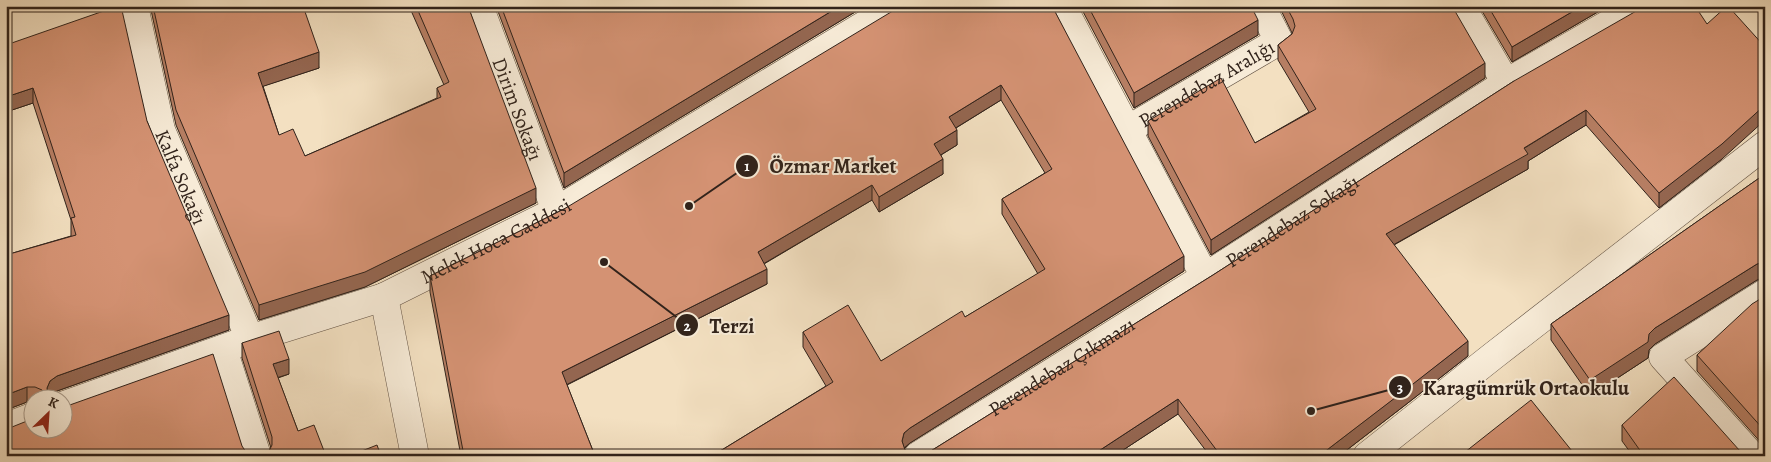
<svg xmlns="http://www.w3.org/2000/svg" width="1771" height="462" font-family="Alegreya,serif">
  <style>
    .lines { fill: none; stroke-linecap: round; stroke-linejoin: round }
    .minor-casing { stroke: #625244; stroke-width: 29 }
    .minor { stroke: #f7ebd7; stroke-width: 28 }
    .wall { fill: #b67e63; stroke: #31231b }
    .shaded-wall { fill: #946650; stroke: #31231b }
    .building { fill: #d49273; stroke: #31231b }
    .labels { text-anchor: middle; stroke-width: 4; stroke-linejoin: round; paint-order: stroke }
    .street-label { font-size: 20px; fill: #31231b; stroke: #f7ebd7 }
    .leader { fill: none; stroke: #31231b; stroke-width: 2 }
    .callout-dot { fill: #31231b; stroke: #f7ebd7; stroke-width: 2 }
    .mark-label { font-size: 15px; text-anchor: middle; font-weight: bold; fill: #fff }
    .callout-label { font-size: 21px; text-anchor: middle; font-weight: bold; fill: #31231b; stroke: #f7ebd7; stroke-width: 4; stroke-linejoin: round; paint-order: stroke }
  </style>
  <rect width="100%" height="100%" fill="#f3e0c1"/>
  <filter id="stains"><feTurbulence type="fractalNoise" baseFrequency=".004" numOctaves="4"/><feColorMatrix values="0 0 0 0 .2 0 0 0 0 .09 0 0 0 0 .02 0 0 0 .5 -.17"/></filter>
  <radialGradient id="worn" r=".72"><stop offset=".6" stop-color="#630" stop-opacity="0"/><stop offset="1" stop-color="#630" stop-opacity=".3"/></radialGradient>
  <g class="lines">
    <g class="minor-casing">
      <g id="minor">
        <path id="s1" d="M134,6L161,130L250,339"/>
        <path id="s2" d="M479,6L556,211"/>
        <path id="s3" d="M1062,6L1205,277L1506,83L1640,6"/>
        <path d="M1461,6L1506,83"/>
        <path id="s4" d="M1127,130L1279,41L1261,6"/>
        <path d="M384,297L415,456"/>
        <path d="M223,349L257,456"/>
        <path id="s5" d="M62,406L250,339L384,297L556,211L896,6"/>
        <path d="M6,427L32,417"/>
        <path id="s6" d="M918,456L1205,277"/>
        <path d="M1367,456L1493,356L1765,145"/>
        <path d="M1752,456L1663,357L1765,293"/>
      </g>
    </g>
    <use href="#minor" class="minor"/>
  </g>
  <g class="wall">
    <path d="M151,6H303L319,68L263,86L279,135L305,156L437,98V88L444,85L409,6H468L536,203L365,287L259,320L176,125L151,10Z"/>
    <path d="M496,6H865L564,188Z"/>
    <path d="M1052,6L1184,271L910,443L905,448L712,456L826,386L803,347V332L881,361L965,317L1038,274L1002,214V199L1045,173L1001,100L956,128L957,145L941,155L943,174L879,212L872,200L764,264L767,284L567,385L595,456H461L430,292V276L564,209Z"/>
    <path d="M1080,6H1251L1258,35L1134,108Z"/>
    <path d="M1279,6H1452L1485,78L1211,255L1148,136V121L1255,143L1309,112L1278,60V45L1292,34V33Z"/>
    <path d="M1479,6H1608L1512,62Z"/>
    <path d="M6,45L147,121L229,330L57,391L50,396L49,399V400H32V402H27L6,410V255L71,236V220L33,103L6,112Z"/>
    <path d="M1514,81L1722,159L1659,208L1586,125L1528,161V169L1394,245L1468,356L1404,406L1339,456H1210L1178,414L1114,456H921L926,454L1213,275Z"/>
    <path d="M1765,174V278L1757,280L1655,344L1649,350L1648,358L1590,396L1551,340V324Z"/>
    <path d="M1765,296V448L1764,446L1697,371V355Z"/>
    <path d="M242,343L289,374L278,378L298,431L269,451L271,448L242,358Z"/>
    <path d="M1622,425L1740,451L1747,455H1755L1763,451L1765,456H1633L1622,441Z"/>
  </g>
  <g class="shaded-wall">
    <path d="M840,6H865L564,188V173Z"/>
    <path d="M1582,6H1608L1512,62V47Z"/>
    <path d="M1258,20V35L1134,108V93Z"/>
    <path d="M319,52V68L258,88V73Z"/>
    <path d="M1485,63V78L1211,255V240Z"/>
    <path d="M1001,85V100L949,132V117Z"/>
    <path d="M33,88V103L6,112V97Z"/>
    <path d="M1765,105V120L1722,159L1659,208V193Z"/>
    <path d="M1586,110V125L1528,161V169L1386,249V234Z"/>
    <path d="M957,130V145L934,159V144Z"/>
    <path d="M943,159V174L879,212V197Z"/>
    <path d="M872,185V200L758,267V252Z"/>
    <path d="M536,188V203L365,287L259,320V305Z"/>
    <path d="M1184,256V271L910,443L904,448L902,441L904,433L910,428Z"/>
    <path d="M1764,262V277L1757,280L1655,344L1649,350L1648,358L1590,396V380L1649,334L1655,328L1757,264Z"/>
    <path d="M767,269V284L562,387V372Z"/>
    <path d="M229,315V330L57,391L50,396L48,400H47V388L50,381L57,376Z"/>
    <path d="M1468,341V356L1404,406L1339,456H1319Z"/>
    <path d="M289,359V374L273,379V364Z"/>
    <path d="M27,387V402L6,410V395Z"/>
    <path d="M1178,399V414L1114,456H1091Z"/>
  </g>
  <g class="building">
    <path d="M118,6H121L147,121L229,315L57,376L50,381L47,388L48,397L49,400H47L46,396L42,390L35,387H27L6,395V255L76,235L71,218L75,217L33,88L6,97V45Z"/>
    <path d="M153,6H303L319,52L258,73L279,135L293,129L305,156L441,97L437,88L449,82L416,6H468L536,188L365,272L259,305L176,110Z"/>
    <path d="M501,6H840L564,173Z"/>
    <path d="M901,6H1052L1184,256L910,428L904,433L902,441L905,450L911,455L915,456H712L833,382L803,332L848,305L881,361L962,311L965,317L1045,269L1002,199L1052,169L1001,85L949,117L957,130L934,144L943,159L879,197L872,185L758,252L767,269L562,372L595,456H464L430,276L564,209Z"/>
    <path d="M1088,6H1251L1258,20L1134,93Z"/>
    <path d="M1286,6H1452L1485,63L1211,240L1148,121L1221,78L1255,143L1316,109L1278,45L1292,34L1295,26L1293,19Z"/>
    <path d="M1488,6H1582L1512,47Z"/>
    <path d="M1645,6H1695L1707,24L1727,6H1728L1765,47V105L1722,144L1659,193L1586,110L1524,148L1528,154L1386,234L1468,341L1404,391L1319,456H1221L1178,399L1091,456H921L926,454L1213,275L1514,81Z"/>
    <path d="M1765,174V262L1757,264L1655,328L1649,334L1648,342L1590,380L1551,324Z"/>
    <path d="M1765,296V432L1764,430L1697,355L1752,304Z"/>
    <path d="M279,331L289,359L273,364L298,431L314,425L326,456H262L269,451L272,445V437L242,343Z"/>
    <path d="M213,354L242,446L246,452L253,456H6V427H12L32,419V430H62V406H67Z"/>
    <path d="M1674,377L1740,451L1747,455H1755L1763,451L1765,448V456H1644L1622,425Z"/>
    <path d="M1531,400L1576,456H1460Z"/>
    <path d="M377,445L381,456H349Z"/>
  </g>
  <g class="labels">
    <g class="street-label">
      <text dy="7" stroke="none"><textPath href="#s4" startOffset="92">Perendebaz Aralığı</textPath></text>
      <text dy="7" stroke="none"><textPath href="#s2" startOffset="110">Dirim Sokağı</textPath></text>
      <text dy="7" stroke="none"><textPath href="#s1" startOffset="178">Kalfa Sokağı</textPath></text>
      <text dy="7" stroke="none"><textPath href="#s3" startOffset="410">Perendebaz Sokağı</textPath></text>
      <text dy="7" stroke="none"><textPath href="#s5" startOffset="465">Melek Hoca Caddesi</textPath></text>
      <text dy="7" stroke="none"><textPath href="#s6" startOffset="169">Perendebaz Çıkmazı</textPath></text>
    </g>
  </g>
  <path class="leader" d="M689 206L747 166M604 262L687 325M1311 411L1400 387"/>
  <g class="callout-dot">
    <circle cx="689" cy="206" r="5"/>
    <circle cx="604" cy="262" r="5"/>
    <circle cx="1311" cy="411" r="5"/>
    <circle cx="747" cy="166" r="12"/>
    <circle cx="687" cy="325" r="12"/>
    <circle cx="1400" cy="387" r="12"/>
  </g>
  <g class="mark-label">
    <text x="747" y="171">1</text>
    <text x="687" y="331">2</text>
    <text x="1400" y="393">3</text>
  </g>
  <g class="callout-label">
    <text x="833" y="173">Özmar Market</text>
    <text x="732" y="333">Terzi</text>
    <text x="1526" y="395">Karagümrük Ortaokulu</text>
  </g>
  <rect width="1771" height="462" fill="none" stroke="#f3e0c1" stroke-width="25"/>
  <rect x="8" y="8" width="1756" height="447" fill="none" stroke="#31231b" stroke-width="2.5"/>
  <rect x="12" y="12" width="1746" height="437" fill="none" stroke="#31231b"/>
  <g transform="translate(48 414) rotate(25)"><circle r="24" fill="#f7ebd7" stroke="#a89b8c"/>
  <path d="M0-4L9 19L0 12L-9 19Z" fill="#8f2418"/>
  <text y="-8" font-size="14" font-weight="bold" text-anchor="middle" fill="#31231b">K</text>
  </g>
  <rect width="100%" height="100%" filter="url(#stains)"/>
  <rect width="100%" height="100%" fill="url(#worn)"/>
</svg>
